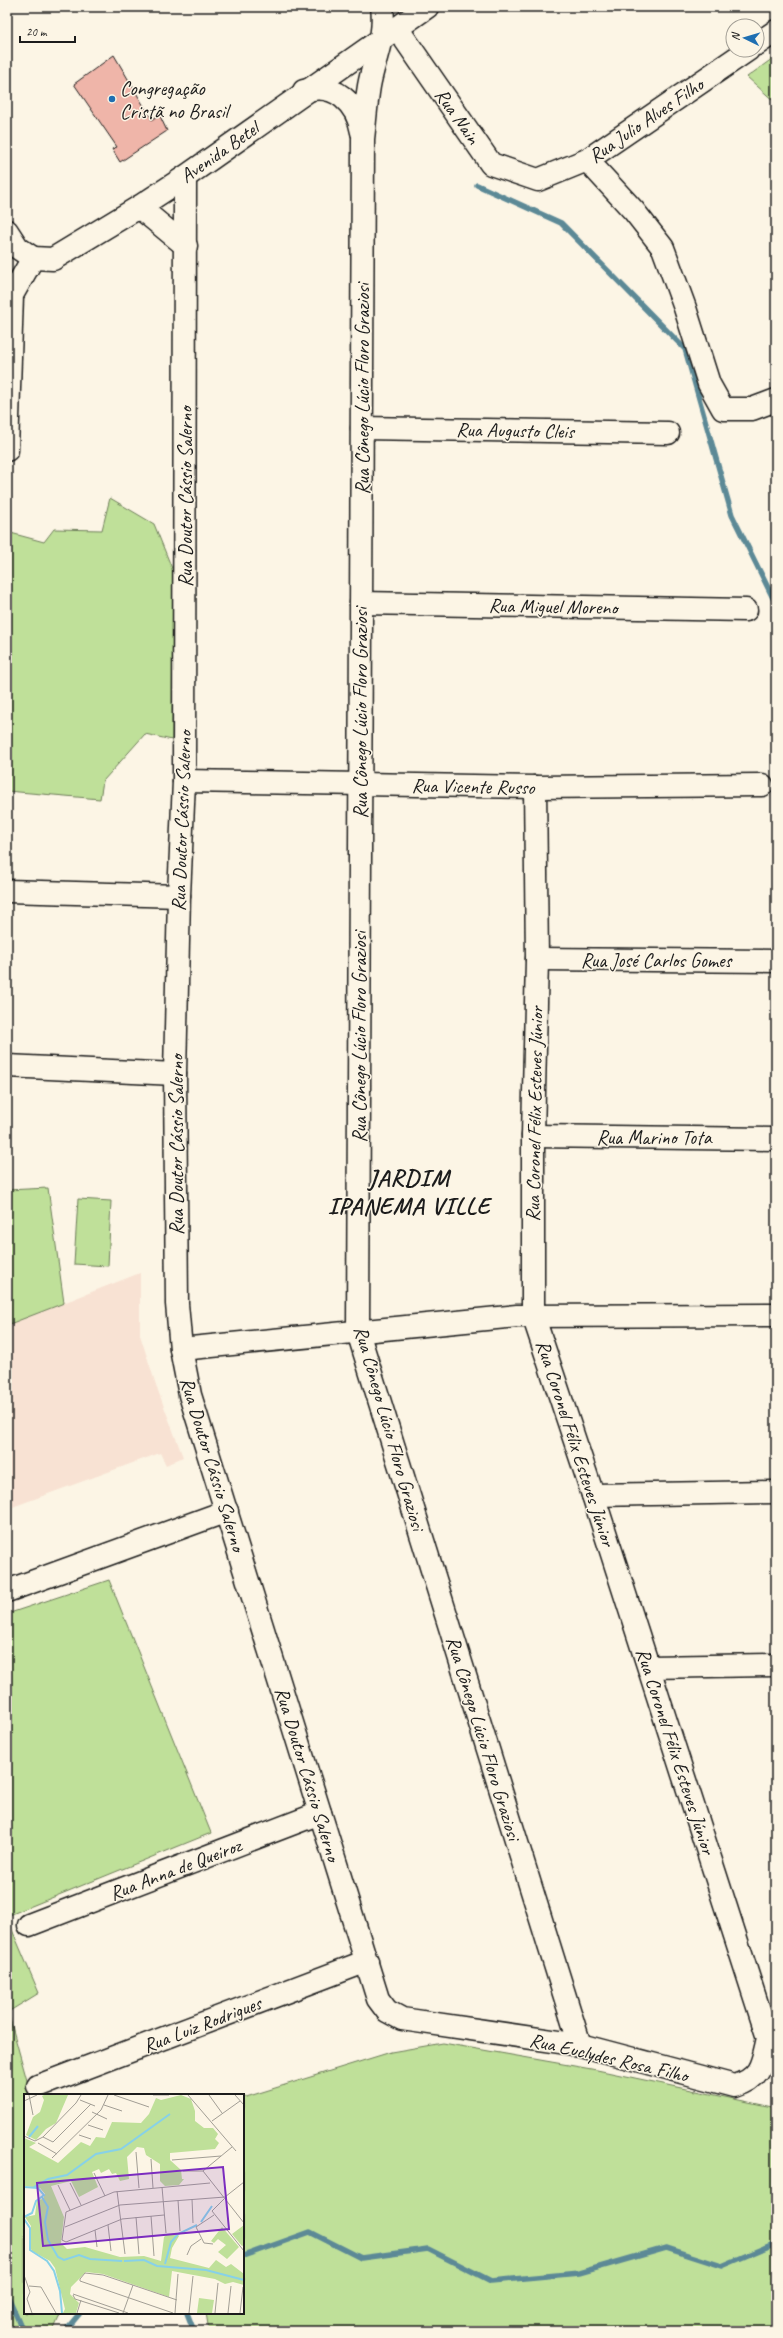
<svg xmlns="http://www.w3.org/2000/svg" width="783" height="2338" font-family="Caveat,sans-serif">
  <style>
    .built { fill: #f8e2d3 }
    .green { fill: #bfe099; stroke: #6e7e5a }
    .lines { fill: none; stroke-linecap: round; stroke-linejoin: round }
    .stream { stroke: #5c8996; stroke-width: 5.5 }
    .building { fill: #efb5a9; stroke: #1c1c1c }
    .minor-casing { stroke: #1c1c1c; stroke-width: 25 }
    .minor { stroke: #fcf5e5; stroke-width: 22 }
    .poi-dot { fill: #1f6fb2; stroke: #fcf5e5; stroke-width: 1.5 }
    .labels { text-anchor: middle; stroke-width: 3; stroke-linejoin: round; paint-order: stroke }
    .poi-label { font-size: 20px; fill: #1c1c1c; stroke: #fcf5e5; text-anchor: start }
    .street-label { font-size: 20px; fill: #1c1c1c; stroke: #fcf5e5 }
    .district-label { font-size: 24px; font-weight: bold; letter-spacing: 1px; fill: #1c1c1c; stroke: #fcf5e5 }
    .inset-river { fill: none; stroke: #87d1e8; stroke-width: 2 }
    .inset-road { fill: none; stroke: #a29e95; stroke-width: 1 }
    .view { fill: #7b2cbf; fill-opacity: 0.15; stroke: #7b2cbf; stroke-width: 2 }
    .inset-edge { fill: none; stroke: #1c1c1c; stroke-width: 2 }
  </style>
  <rect width="100%" height="100%" fill="#fcf5e5"/>
  <filter id="ink" filterUnits="userSpaceOnUse"><feTurbulence type="fractalNoise" baseFrequency=".025" numOctaves="2"/><feDisplacementMap in="SourceGraphic" scale="8" xChannelSelector="R" yChannelSelector="G"/><feConvolveMatrix kernelMatrix="1 2 1 2 8 2 1 2 1" color-interpolation-filters="sRGB"/></filter>
  <g filter="url(#ink)">
    <path class="built" d="M140,1273V1335L157,1388L183,1457L166,1465L160,1453L7,1509V1325Z"/>
    <g class="green">
      <path d="M776,56V103L747,77Z"/>
      <path d="M110,498L154,524L173,571L172,740L145,734L103,781L100,799L7,791V532L44,542L54,529L102,530Z"/>
      <path d="M48,1188L64,1303L7,1325V1190Z"/>
      <path d="M78,1199L111,1201L108,1266L74,1264Z"/>
      <path d="M109,1580L211,1833L7,1916V1614Z"/>
      <path d="M7,1918L39,1993L8,2012L31,2095H25V2313H61L53,2331H7Z"/>
      <path d="M443,2043L597,2070L772,2107L776,2106V2331H209L206,2313H243V2098L391,2052Z"/>
    </g>
    <g class="lines">
      <g class="stream">
        <path d="M477,185L561,223L685,349L732,515L776,604"/>
        <path d="M243,2256L310,2232L361,2258L428,2249L491,2281L579,2273L666,2248L722,2266L776,2243"/>
        <path d="M7,2294L23,2331"/>
        <path d="M187,2313L194,2331"/>
        <path d="M65,2331L80,2313"/>
      </g>
    </g>
    <path class="building" d="M114,55L152,120L159,114L167,131L120,162L112,149L117,147L74,84Z"/>
    <g class="lines">
      <g class="minor-casing">
        <g id="minor">
          <path d="M382,7C386,37 374,58 369,86C366,104 365,122 363,139L358,1332L580,2045"/>
          <path id="s1" d="M397,28L491,164L538,180L587,160L748,50"/>
          <path d="M757,44L776,31"/>
          <path d="M304,91C335,81 357,104 362,132"/>
          <path d="M587,160L634,211L663,248L685,308L709,384L723,409H752L776,400"/>
          <path d="M185,177L184,781L179,896L175,1074L177,1304L181,1349L190,1395L378,1999L387,2011L402,2019L580,2045L735,2086C762,2078 762,2063 768,2038L593,1495L533,1315V1136L537,959L535,787"/>
          <path d="M139,207L186,246"/>
          <path d="M7,231L18,248L33,258"/>
          <path d="M33,258L53,259L139,207L185,177L427,7"/>
          <path d="M362,428L668,433"/>
          <path d="M7,450L12,295L33,258"/>
          <path d="M361,603L746,610"/>
          <path d="M184,781L535,787L762,785"/>
          <path d="M7,891L179,896"/>
          <path d="M537,959L776,961"/>
          <path d="M7,1066L175,1074"/>
          <path d="M533,1136L776,1139"/>
          <path d="M181,1349L517,1316L776,1315"/>
          <path d="M593,1495L776,1492"/>
          <path d="M7,1591L227,1511"/>
          <path d="M649,1667L776,1665"/>
          <path d="M29,1925L320,1813"/>
          <path d="M38,2086L367,1961"/>
        </g>
      </g>
      <use href="#minor" class="minor"/>
    </g>
  </g>
  <circle class="poi-dot" cx="112" cy="99" r="4"/>
  <g class="labels">
    <g class="poi-label">
      <text x="120" y="95">Congregação<tspan x="120" dy="23">Cristã no Brasil</tspan></text>
    </g>
    <g class="street-label">
      <text transform="translate(458 116) rotate(55)" y="7">Rua Nain</text>
      <text dy="7" stroke="none"><textPath href="#s1" startOffset="339">Rua Julio Alves Filho</textPath></text>
      <text transform="translate(219 152) rotate(-35)" y="7">Avenida Betel</text>
      <text transform="translate(362 389) rotate(-90)" y="7">Rua Cônego Lúcio Floro Graziosi</text>
      <text transform="translate(515 430) rotate(1)" y="7">Rua Augusto Cleis</text>
      <text transform="translate(185 497) rotate(-90)" y="7">Rua Doutor Cássio Salerno</text>
      <text transform="translate(553 606) rotate(1)" y="7">Rua Miguel Moreno</text>
      <text transform="translate(360 713) rotate(-90)" y="7">Rua Cônego Lúcio Floro Graziosi</text>
      <text transform="translate(473 786) rotate(1)" y="7">Rua Vicente Russo</text>
      <text transform="translate(181 821) rotate(-88)" y="7">Rua Doutor Cássio Salerno</text>
      <text x="656" y="967">Rua José Carlos Gomes</text>
      <text transform="translate(359 1037) rotate(-90)" y="7">Rua Cônego Lúcio Floro Graziosi</text>
      <text transform="translate(534 1114) rotate(-89)" y="7">Rua Coronel Félix Esteves Júnior</text>
      <text x="654" y="1144">Rua Marino Tota</text>
      <text transform="translate(176 1145) rotate(-90)" y="7">Rua Doutor Cássio Salerno</text>
      <text transform="translate(390 1428) rotate(74)" y="7">Rua Cônego Lúcio Floro Graziosi</text>
      <text transform="translate(576 1443) rotate(72)" y="7">Rua Coronel Félix Esteves Júnior</text>
      <text transform="translate(213 1464) rotate(73)" y="7">Rua Doutor Cássio Salerno</text>
      <text transform="translate(484 1738) rotate(73)" y="7">Rua Cônego Lúcio Floro Graziosi</text>
      <text transform="translate(676 1751) rotate(72)" y="7">Rua Coronel Félix Esteves Júnior</text>
      <text transform="translate(308 1774) rotate(73)" y="7">Rua Doutor Cássio Salerno</text>
      <text transform="translate(175 1869) rotate(-21)" y="7">Rua Anna de Queiroz</text>
      <text transform="translate(202 2024) rotate(-21)" y="7">Rua Luiz Rodrigues</text>
      <text transform="translate(609 2057) rotate(13)" y="7">Rua Euclydes Rosa Filho</text>
    </g>
    <g class="district-label">
      <text x="409" y="1186">JARDIM<tspan x="409" dy="28">IPANEMA VILLE</tspan></text>
    </g>
  </g>
  <g transform="translate(24 2094)">
    <rect width="220" height="220" fill="#fcf5e5"/>
    <path d="M20,1H44L32,29L22,35L12,46L2,41L9,23L16,18L20,6L18,2ZM157,1L167,5L171,17V27L180,34H189L194,40L191,45L195,49L191,55L146,59V66L157,76L158,85H160L155,91L141,92L136,87V70L122,61L120,54L113,53L103,63L105,85L96,87L92,79L88,80L85,75L77,79L75,75L68,78L74,93L55,103L47,87L27,92L40,123L37,149L43,155L61,153L96,163L120,162L137,167L140,143L142,141L153,140L155,142L148,154L146,164L185,174L192,166L202,173L207,170L220,180V191L209,188L201,190L191,185L148,177L145,203L79,180L62,178L47,193L46,200L55,209L52,219H39L41,215L31,174L26,167L8,157L6,153L7,132L1,123L11,121L13,106L19,105L21,100L16,94L0,92V44L12,49L5,53L34,69L57,48L66,52L72,43L81,44L88,28L117,29L125,20L132,4L137,6ZM220,131V151L218,152L208,140ZM198,133L215,153L203,165L194,158L202,151L194,145L190,149L187,147ZM175,204L190,206L188,219H173Z" fill="#bfe099"/>
    <path class="inset-river" d="M5,43L14,32M0,93L14,94L20,101L12,107L8,119L0,123M10,93L24,85L43,81L72,60L97,55L146,20M18,103L24,113L21,128L24,146L34,163L40,166L55,161L66,165L98,167M0,125L6,134V156L23,167L30,177L36,197L38,219M177,128L188,112M100,167L120,166L133,172L182,176L220,186M141,170L147,148L154,140L173,131"/>
    <path class="inset-road" d="M5,1L9,21M90,1L125,13M129,1H145M164,1L212,57M185,1L198,19M211,1L220,11M56,6L71,12M0,7L13,1M80,11L98,17M68,18L83,25M188,27L216,7M64,31L79,36M55,41L67,45M0,42L11,47L19,43L52,9L57,1M19,43L29,48L67,10M14,49L33,60M112,58L115,94M28,64L77,16L84,1M127,65L129,94M148,66L197,62M159,77H179M179,77L220,129M179,77L208,53M70,79L81,102M46,89L57,111M34,91L46,116M138,93L142,139M93,97L101,160M168,105L169,129M200,105L188,117L220,157M154,106L156,137M140,121L98,125L42,148L38,146L42,118L90,98L186,89M127,122L130,162M112,123L115,160M84,131L87,157M41,133L96,111L201,103L220,88M71,136L73,153M189,150L180,149L172,133L190,121M163,161L167,152L177,145M0,181L6,198L3,205L8,219M5,192L17,193L32,219M49,200L104,219M49,201L51,205L95,219M53,219L57,206M99,219L109,191M149,219L56,187V185L61,179L79,181L153,206M151,219L154,180M165,219L169,182M191,219L194,189M204,219L207,192M216,219L219,193"/>
    <path class="view" d="M199,73L205,135L19,152L13,89Z"/>
    <rect width="220" height="220" class="inset-edge"/>
  </g>
  <rect width="783" height="2338" fill="none" stroke="#fcf5e5" stroke-width="24"/>
  <rect x="12" y="12" width="759" height="2314" fill="none" stroke="#1c1c1c" stroke-width="1.5" filter="url(#ink)"/>
  <g transform="translate(745 38) rotate(275)"><circle r="19" fill="#fcf5e5" stroke="#a29e95"/>
  <path d="M0-3L7 15L0 10L-7 15Z" fill="#1f6fb2"/>
  <text y="-6" font-size="11" font-weight="bold" text-anchor="middle" fill="#1c1c1c">N</text>
  </g>
  <path d="M20 36v6h55v-6" fill="none" stroke="#1c1c1c" stroke-width="2"/>
  <text x="26" y="36" font-size="12" fill="#1c1c1c" stroke="#fcf5e5" stroke-width="3" paint-order="stroke">20 m</text>
</svg>
